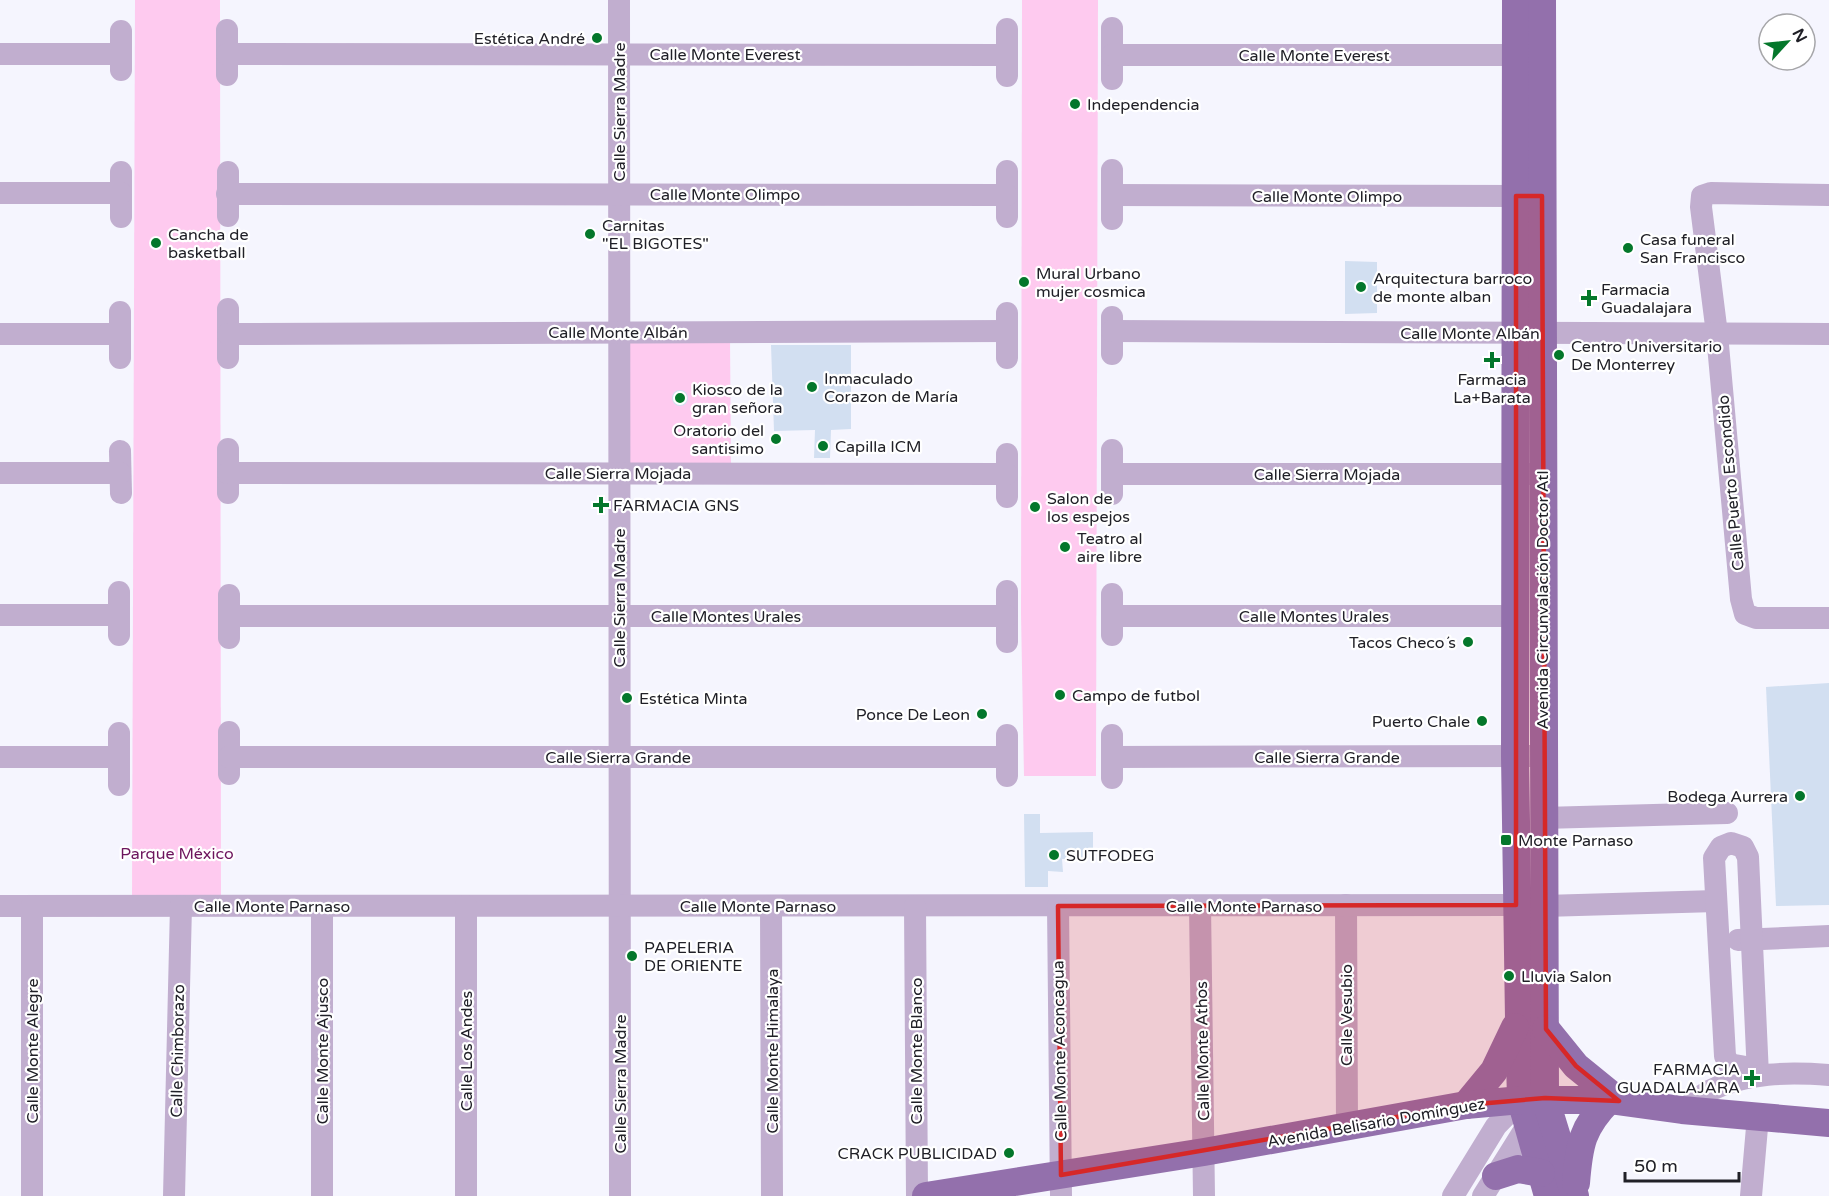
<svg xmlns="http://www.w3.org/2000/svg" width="1829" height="1196" font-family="'Varela Round',sans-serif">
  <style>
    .green { fill: #fecaef }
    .building { fill: #d2dff1 }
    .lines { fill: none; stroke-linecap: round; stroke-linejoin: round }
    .minor { stroke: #c1aecf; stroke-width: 22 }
    .major { stroke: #9370ac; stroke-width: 28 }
    .marked { fill: #d62828; fill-opacity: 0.2; stroke: #d62828; stroke-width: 4.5; stroke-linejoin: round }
    .poi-dot { fill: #04772b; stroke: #fff; stroke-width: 2 }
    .labels { text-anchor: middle; stroke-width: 4.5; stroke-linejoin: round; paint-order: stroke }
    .poi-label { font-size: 16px; fill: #202027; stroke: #fff; text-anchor: start }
    .street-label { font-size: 16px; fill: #202027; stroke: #fff }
    .park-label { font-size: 16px; fill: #6c145c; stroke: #fff }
  </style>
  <rect width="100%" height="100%" fill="#f5f5fe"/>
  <g class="green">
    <path d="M135,0H220L221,898L132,897Z"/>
    <path d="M1022,0H1098L1096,776H1024L1021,614Z"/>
    <path d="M730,339L731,465L628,464V342Z"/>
  </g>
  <g class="building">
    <path d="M1345,261L1377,262V313L1345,314Z"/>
    <path d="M771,345H851V429L831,430L830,458H814L815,430L774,431Z"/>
    <circle cx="680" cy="398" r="8"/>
    <path d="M1829,683V905L1776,906L1766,687Z"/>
    <path d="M1024,814H1040V833L1093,832V850H1083V859H1062L1063,872L1048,871V887H1025Z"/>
  </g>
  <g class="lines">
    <g class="minor">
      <path d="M619,0L620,1196"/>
      <path d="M1112,28V79"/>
      <path d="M227,30V75"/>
      <path d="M0,54H121"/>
      <path d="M227,54L1007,55"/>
      <path d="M1112,55H1516"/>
      <path d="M121,70V31"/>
      <path d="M1007,76V29"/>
      <path d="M1007,171V217"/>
      <path d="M121,172V217"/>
      <path d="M0,193H121"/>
      <path d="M227,194L1007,195"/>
      <path d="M1112,195L1531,196"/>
      <path d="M1829,195L1711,193L1702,196L1701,207L1717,334L1741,599L1745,614L1756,618H1829"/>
      <path d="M228,216V172"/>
      <path d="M1112,219V170"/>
      <path d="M228,309V358"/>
      <path d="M1112,317V354"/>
      <path d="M1112,331L1829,334"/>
      <path d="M0,334H120"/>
      <path d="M228,334L1007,331"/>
      <path d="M120,358V312"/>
      <path d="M1007,358V313"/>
      <path d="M228,449V493"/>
      <path d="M120,451L121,493"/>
      <path d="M1007,454V497"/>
      <path d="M0,473H120"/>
      <path d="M228,473L1007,474"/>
      <path d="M1112,474H1532"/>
      <path d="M1112,494V450"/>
      <path d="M1007,591V642"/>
      <path d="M0,615H119"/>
      <path d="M229,616H1007"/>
      <path d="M1112,616H1515"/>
      <path d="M119,635V592"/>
      <path d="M1112,635V594"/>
      <path d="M229,638V595"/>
      <path d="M229,732V774"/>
      <path d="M0,757H119"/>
      <path d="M229,757H1007"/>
      <path d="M1112,757L1532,756"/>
      <path d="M1007,776V735"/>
      <path d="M1112,778V735"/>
      <path d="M119,785V733"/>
      <path d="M1543,818L1727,813"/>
      <path d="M1346,905L1347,1125"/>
      <path d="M0,906L1516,905"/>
      <path d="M322,906V1196"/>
      <path d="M466,906V1196"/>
      <path d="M771,906L772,1196"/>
      <path d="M915,906L917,1196"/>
      <path d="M1058,906L1061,1196"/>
      <path d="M1200,906L1204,1196"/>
      <path d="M1544,906L1716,901"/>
      <path d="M1738,940L1829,936"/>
      <path d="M1757,1069L1729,1064L1725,1056L1714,858L1721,847L1731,843L1743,847L1748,857L1758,1075"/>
      <path d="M1682,1110C1691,1104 1700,1096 1709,1091C1746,1072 1789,1072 1829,1075"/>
      <path d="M32,1196V906"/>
      <path d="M174,1196L181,906"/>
      <path d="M1453,1196L1496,1126L1521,1100"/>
      <path d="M1483,1196L1533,1116"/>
      <path d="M1751,1196L1758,1116"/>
    </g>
    <g class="major">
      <path d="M1516,0L1515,756L1519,1019L1521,1100L1548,1196"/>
      <path d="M1542,0L1545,1098L1575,1196"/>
      <path d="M1546,1029L1576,1066L1619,1101"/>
      <path d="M1466,1105L1494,1071L1515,1027"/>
      <path d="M1496,1176L1518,1169L1541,1173"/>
      <path d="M1576,1183C1579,1145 1582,1127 1609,1100"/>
      <path d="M926,1196L1204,1152L1466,1105L1521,1100H1609L1682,1110L1829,1123"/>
    </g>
  </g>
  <path class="marked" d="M1516,196H1542L1546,1029L1576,1066L1619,1101L1545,1098L1466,1105L1061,1175L1058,906L1516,905Z"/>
  <g class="poi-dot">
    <circle cx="597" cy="38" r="6"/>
    <circle cx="1075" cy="104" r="6"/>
    <circle cx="590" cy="234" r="6"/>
    <circle cx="156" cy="243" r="6"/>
    <circle cx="1628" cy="248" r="6"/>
    <circle cx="1024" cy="282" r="6"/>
    <circle cx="1361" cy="287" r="6"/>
    <path d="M1586 289h6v6h6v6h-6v6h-6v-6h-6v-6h6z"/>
    <circle cx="1559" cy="355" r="6"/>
    <path d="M1489 351h6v6h6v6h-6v6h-6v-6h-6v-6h6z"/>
    <circle cx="812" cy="387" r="6"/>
    <circle cx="680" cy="398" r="6"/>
    <circle cx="776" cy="439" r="6"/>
    <circle cx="823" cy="446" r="6"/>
    <path d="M598 496h6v6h6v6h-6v6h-6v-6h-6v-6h6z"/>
    <circle cx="1035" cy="507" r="6"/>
    <circle cx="1065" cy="547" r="6"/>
    <circle cx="1468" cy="642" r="6"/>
    <circle cx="1060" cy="695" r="6"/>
    <circle cx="627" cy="698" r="6"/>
    <circle cx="982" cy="714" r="6"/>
    <circle cx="1482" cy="721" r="6"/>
    <circle cx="1800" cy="796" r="6"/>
    <rect x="1500" y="834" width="12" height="12" rx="3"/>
    <circle cx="1054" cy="855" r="6"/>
    <circle cx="632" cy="956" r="6"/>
    <circle cx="1509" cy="976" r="6"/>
    <path d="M1749 1069h6v6h6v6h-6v6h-6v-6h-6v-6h6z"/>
    <circle cx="1009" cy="1153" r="6"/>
  </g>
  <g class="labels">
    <g class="poi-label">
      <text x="585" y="44" text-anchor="end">Estética André</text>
      <text x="1087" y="110">Independencia</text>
      <text x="602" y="231">Carnitas<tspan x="602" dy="18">"EL BIGOTES"</tspan></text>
      <text x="168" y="240">Cancha de<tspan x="168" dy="18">basketball</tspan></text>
      <text x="1640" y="245">Casa funeral<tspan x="1640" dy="18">San Francisco</tspan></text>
      <text x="1036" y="279">Mural Urbano<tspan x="1036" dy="18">mujer cosmica</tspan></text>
      <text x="1373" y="284">Arquitectura barroco<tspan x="1373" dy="18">de monte alban</tspan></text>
      <text x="1601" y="295">Farmacia<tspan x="1601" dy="18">Guadalajara</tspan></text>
      <text x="1571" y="352">Centro Universitario<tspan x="1571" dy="18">De Monterrey</tspan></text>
      <text x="824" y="384">Inmaculado<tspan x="824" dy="18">Corazon de María</tspan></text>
      <text x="1492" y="385" text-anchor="middle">Farmacia<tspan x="1492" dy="18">La+Barata</tspan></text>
      <text x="692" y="395">Kiosco de la<tspan x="692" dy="18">gran señora</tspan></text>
      <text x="764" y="436" text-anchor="end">Oratorio del<tspan x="764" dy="18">santisimo</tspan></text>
      <text x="835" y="452">Capilla ICM</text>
      <text x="1047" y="504">Salon de<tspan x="1047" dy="18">los espejos</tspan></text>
      <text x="613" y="511">FARMACIA GNS</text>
      <text x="1077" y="544">Teatro al<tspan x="1077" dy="18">aire libre</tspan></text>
      <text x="1456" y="648" text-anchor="end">Tacos Checo´s</text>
      <text x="1072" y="701">Campo de futbol</text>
      <text x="639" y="704">Estética Minta</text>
      <text x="970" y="720" text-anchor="end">Ponce De Leon</text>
      <text x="1470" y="727" text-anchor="end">Puerto Chale</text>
      <text x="1788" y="802" text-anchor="end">Bodega Aurrera</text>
      <text x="1518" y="846">Monte Parnaso</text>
      <text x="1066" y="861">SUTFODEG</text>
      <text x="644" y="953">PAPELERIA<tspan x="644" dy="18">DE ORIENTE</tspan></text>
      <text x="1521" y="982">Lluvia Salon</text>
      <text x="1740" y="1075" text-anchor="end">FARMACIA<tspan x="1740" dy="18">GUADALAJARA</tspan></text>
      <text x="997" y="1159" text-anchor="end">CRACK PUBLICIDAD</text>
    </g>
    <g class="street-label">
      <text x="725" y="60">Calle Monte Everest</text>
      <text x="1314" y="61">Calle Monte Everest</text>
      <text transform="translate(619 112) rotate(-90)" y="6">Calle Sierra Madre</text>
      <text x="725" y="200">Calle Monte Olimpo</text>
      <text x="1327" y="202">Calle Monte Olimpo</text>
      <text x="618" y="338">Calle Monte Albán</text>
      <text x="1470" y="339">Calle Monte Albán</text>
      <text x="618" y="479">Calle Sierra Mojada</text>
      <text x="1327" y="480">Calle Sierra Mojada</text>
      <text transform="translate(1730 483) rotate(-95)" y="6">Calle Puerto Escondido</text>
      <text transform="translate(619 598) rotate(-90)" y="6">Calle Sierra Madre</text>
      <text transform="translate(1542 600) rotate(-90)" y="6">Avenida Circunvalación Doctor Atl</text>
      <text x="726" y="622">Calle Montes Urales</text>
      <text x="1314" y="622">Calle Montes Urales</text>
      <text x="618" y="763">Calle Sierra Grande</text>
      <text x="1327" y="763">Calle Sierra Grande</text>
      <text x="272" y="912">Calle Monte Parnaso</text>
      <text x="758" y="912">Calle Monte Parnaso</text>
      <text x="1244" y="912">Calle Monte Parnaso</text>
      <text transform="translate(1346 1015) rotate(-90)" y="6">Calle Vesubio</text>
      <text transform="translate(32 1051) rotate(-90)" y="6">Calle Monte Alegre</text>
      <text transform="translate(177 1051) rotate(-89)" y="6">Calle Chimborazo</text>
      <text transform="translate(322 1051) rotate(-90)" y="6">Calle Monte Ajusco</text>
      <text transform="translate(466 1051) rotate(-90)" y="6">Calle Los Andes</text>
      <text transform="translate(772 1051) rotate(-90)" y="6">Calle Monte Himalaya</text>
      <text transform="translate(916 1051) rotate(-90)" y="6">Calle Monte Blanco</text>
      <text transform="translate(1059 1051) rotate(-91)" y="6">Calle Monte Aconcagua</text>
      <text transform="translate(1202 1051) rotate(-91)" y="6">Calle Monte Athos</text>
      <text transform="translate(620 1084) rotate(-90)" y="6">Calle Sierra Madre</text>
      <text transform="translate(1376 1122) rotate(-10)" y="6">Avenida Belisario Domínguez</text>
    </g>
    <g class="park-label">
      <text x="177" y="859">Parque México</text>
    </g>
  </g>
  <g transform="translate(1787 42) rotate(63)"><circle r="28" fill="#ffffff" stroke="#a6a6a9" stroke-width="1.5"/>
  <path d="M0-4.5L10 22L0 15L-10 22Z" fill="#04772b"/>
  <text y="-9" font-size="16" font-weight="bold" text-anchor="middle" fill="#202027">N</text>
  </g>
  <path d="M1625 1172v9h114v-9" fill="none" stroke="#202027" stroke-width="3"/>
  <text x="1634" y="1172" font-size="18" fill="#202027" stroke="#ffffff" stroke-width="4.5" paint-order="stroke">50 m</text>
</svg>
